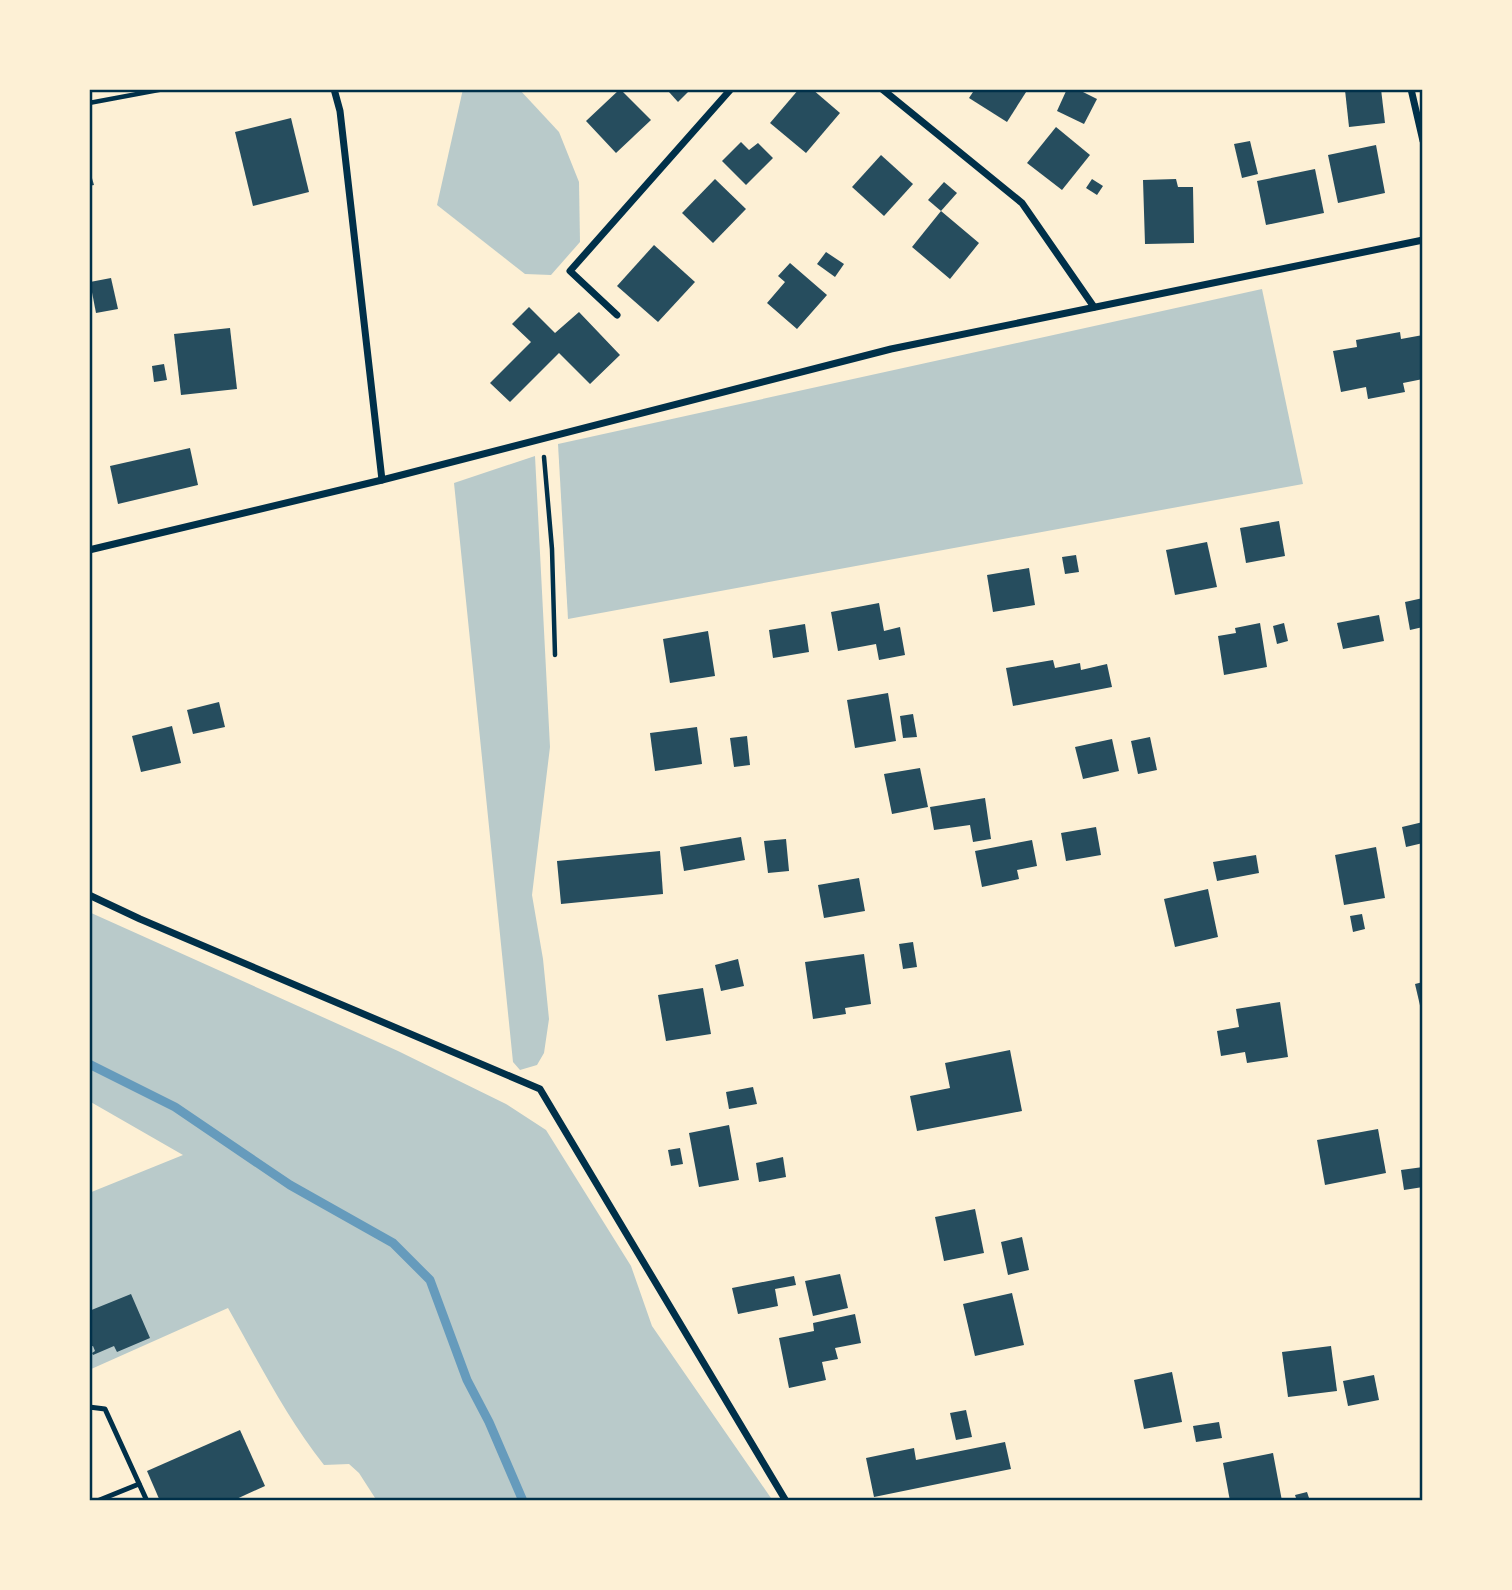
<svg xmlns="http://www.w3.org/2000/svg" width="1512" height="1590" font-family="Bitter,serif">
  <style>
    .green { fill: #b9caca }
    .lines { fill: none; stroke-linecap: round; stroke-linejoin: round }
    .stream { stroke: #669bbc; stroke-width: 9 }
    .building { fill: #264d5e }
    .path { stroke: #003049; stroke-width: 4.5 }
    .service { stroke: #003049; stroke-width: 5 }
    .minor { stroke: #003049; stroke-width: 7 }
    .neatline { fill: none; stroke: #003049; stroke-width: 2.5 }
  </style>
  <rect width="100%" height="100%" fill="#fdf0d5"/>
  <g class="green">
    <path d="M463,89H519L559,132L579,182L580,242L551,275L525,274L437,205Z"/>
    <path d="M1262,289L1303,484L568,619L558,444Z"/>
    <path d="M535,456L550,747L532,895L543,959L549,1019L544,1053L537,1065L520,1070L513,1062L454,483Z"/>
    <path d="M89,912L398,1051L506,1104L546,1130L631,1266L652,1326L773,1501H377L359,1473L349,1464L324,1465C286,1417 258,1361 228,1308L89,1370V1193L183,1155L89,1101Z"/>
  </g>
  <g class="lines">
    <path class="stream" d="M89,1064L175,1107L290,1185L393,1243L430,1280L467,1380L489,1422L523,1501"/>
  </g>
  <g class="building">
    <path d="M620,89L651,120L616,153L586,121Z"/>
    <path d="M672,89H691L678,102L669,92Z"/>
    <path d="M799,89H812L840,113L806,153L770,123Z"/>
    <path d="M975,89H1028L1007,122L969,98Z"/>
    <path d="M1067,89H1077L1097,99L1084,124L1057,111Z"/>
    <path d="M1381,89L1385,123L1349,127L1345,90Z"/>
    <path d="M291,118L309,192L253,206L235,132Z"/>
    <path d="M1056,127L1090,155L1062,190L1027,163Z"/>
    <path d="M1250,141L1258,174L1242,178L1234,144Z"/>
    <path d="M741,142L749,150L758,143L773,158L746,185L722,161Z"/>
    <path d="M1376,145L1385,193L1338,203L1328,155Z"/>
    <path d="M881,155L913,184L884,216L852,187Z"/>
    <path d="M89,168L94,185L89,186Z"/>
    <path d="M1315,169L1324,213L1266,225L1257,181Z"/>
    <path d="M715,179L746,209L713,243L682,213Z"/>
    <path d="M1092,179L1103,186L1097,195L1086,188Z"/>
    <path d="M1176,179L1178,187H1193L1194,243L1145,244L1143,180Z"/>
    <path d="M944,182L957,193L941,211L928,200Z"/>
    <path d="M941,211L979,243L950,279L912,247Z"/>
    <path d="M654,245L695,282L658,322L617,286Z"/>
    <path d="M826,252L844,264L835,277L817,264Z"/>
    <path d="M790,263L827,295L797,329L767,303L785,282L778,276Z"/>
    <path d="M111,278L118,309L96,313L90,282Z"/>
    <path d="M529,307L555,333L579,312L620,355L590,384L559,353L510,402L490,383L531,342L512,324Z"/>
    <path d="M230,328L237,389L181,395L174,334Z"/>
    <path d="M1400,332L1401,339L1423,335V379L1403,383L1405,392L1368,399L1366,387L1341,392L1333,351L1357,347L1356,340Z"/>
    <path d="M164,364L167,380L154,382L152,366Z"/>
    <path d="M190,448L198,485L118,504L110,466Z"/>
    <path d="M1279,521L1285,556L1246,563L1240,528Z"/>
    <path d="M1207,542L1217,587L1175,595L1166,550Z"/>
    <path d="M1076,555L1079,572L1065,574L1062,557Z"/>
    <path d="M1029,568L1035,605L993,612L987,575Z"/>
    <path d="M1423,598V627L1410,630L1405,602Z"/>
    <path d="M879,603L884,631L900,627L905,655L879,660L876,644L838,651L831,612Z"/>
    <path d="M1379,615L1384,641L1343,649L1337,623Z"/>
    <path d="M1260,623L1267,667L1224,675L1218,636L1236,633L1235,628Z"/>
    <path d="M1284,623L1288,641L1277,644L1273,626Z"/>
    <path d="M805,624L809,652L773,658L769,630Z"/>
    <path d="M708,631L715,676L670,683L663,639Z"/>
    <path d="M1053,660L1055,668L1080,663L1081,670L1107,664L1112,687L1013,706L1006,668Z"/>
    <path d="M888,693L896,741L855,748L847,700Z"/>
    <path d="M219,702L225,727L193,734L187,710Z"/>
    <path d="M913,714L917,737L903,738L900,716Z"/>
    <path d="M172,726L181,763L141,772L132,736Z"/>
    <path d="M697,727L702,764L655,771L650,733Z"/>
    <path d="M747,736L750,765L734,767L730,738Z"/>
    <path d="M1150,737L1157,770L1138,774L1131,741Z"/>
    <path d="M1112,739L1119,771L1083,779L1075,747Z"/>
    <path d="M920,768L928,807L892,814L884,774Z"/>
    <path d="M985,798L991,839L973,842L970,825L934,830L930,807Z"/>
    <path d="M1423,822V843L1406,847L1402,827Z"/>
    <path d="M1096,827L1101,855L1066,861L1061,833Z"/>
    <path d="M741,837L745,860L684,871L680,847Z"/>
    <path d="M786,839L789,871L768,873L764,841Z"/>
    <path d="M1032,840L1037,866L1017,870L1019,879L982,887L975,851Z"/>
    <path d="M1376,847L1385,898L1344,905L1335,855Z"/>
    <path d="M660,851L663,894L561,904L557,861Z"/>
    <path d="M1256,855L1259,873L1217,881L1213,862Z"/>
    <path d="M859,878L865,911L824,918L818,885Z"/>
    <path d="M1208,889L1218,937L1175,947L1164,899Z"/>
    <path d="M1362,914L1365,929L1353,932L1350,916Z"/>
    <path d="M913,942L917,967L903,969L899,944Z"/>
    <path d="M864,954L871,1004L845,1008L846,1014L813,1019L805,962Z"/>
    <path d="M738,959L744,986L721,991L715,965Z"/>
    <path d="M1423,982V1014H1422L1415,984Z"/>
    <path d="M703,988L711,1034L666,1041L658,995Z"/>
    <path d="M1280,1002L1288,1057L1247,1063L1245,1052L1221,1056L1217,1031L1239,1027L1236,1009Z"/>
    <path d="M1010,1050L1022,1111L917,1131L910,1096L950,1088L945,1063Z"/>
    <path d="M753,1087L757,1104L729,1109L726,1092Z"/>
    <path d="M729,1125L739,1180L699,1187L689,1133Z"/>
    <path d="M1378,1129L1386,1173L1325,1185L1317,1140Z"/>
    <path d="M680,1148L683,1164L671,1166L668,1150Z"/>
    <path d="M783,1157L786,1177L759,1182L756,1163Z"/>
    <path d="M1423,1167V1187L1404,1190L1401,1170Z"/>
    <path d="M975,1209L984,1253L944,1261L935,1217Z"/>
    <path d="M1022,1237L1029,1270L1008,1275L1001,1242Z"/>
    <path d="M840,1274L848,1308L813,1316L805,1281Z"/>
    <path d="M794,1276L796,1285L775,1289L778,1306L738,1314L732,1288Z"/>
    <path d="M1012,1293L1024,1345L975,1356L963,1304Z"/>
    <path d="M131,1294L150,1338L117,1352L114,1346L93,1355L92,1353L95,1351L93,1346L89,1347V1311Z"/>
    <path d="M855,1314L861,1343L835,1348L838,1359L822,1362L826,1380L789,1388L779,1338L814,1331L813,1323Z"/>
    <path d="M1331,1346L1337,1391L1288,1397L1282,1352Z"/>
    <path d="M1172,1372L1182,1422L1144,1429L1134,1380Z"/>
    <path d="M1374,1375L1379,1400L1348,1406L1343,1381Z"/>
    <path d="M966,1410L972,1437L956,1440L950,1413Z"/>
    <path d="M1219,1422L1222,1438L1196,1442L1193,1426Z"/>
    <path d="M240,1430L265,1486L232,1501H160L147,1471Z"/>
    <path d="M1005,1442L1011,1469L874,1497L866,1458L914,1448L916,1460Z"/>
    <path d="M1273,1453L1282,1501H1230L1223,1463Z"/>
    <path d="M1307,1492L1310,1501H1297L1295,1495Z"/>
  </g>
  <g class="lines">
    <g class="path">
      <path d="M89,103L164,89"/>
      <path d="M544,457L552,549L555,655"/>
    </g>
    <g class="service">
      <path d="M89,1407L105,1409L147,1501"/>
      <path d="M97,1501L139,1484"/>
    </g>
    <g class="minor">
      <path d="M334,89L340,111L382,480"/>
      <path d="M882,89L1022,203L1094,307"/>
      <path d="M1411,89L1423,141"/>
      <path d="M617,315L570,271L731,89"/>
      <path d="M89,550L382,480L891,349L1423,240"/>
      <path d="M89,895L140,919L540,1089L786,1501"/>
    </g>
  </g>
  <rect width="1512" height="1590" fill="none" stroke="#fdf0d5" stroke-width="182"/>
  <rect x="91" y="91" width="1330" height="1408" class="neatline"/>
</svg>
